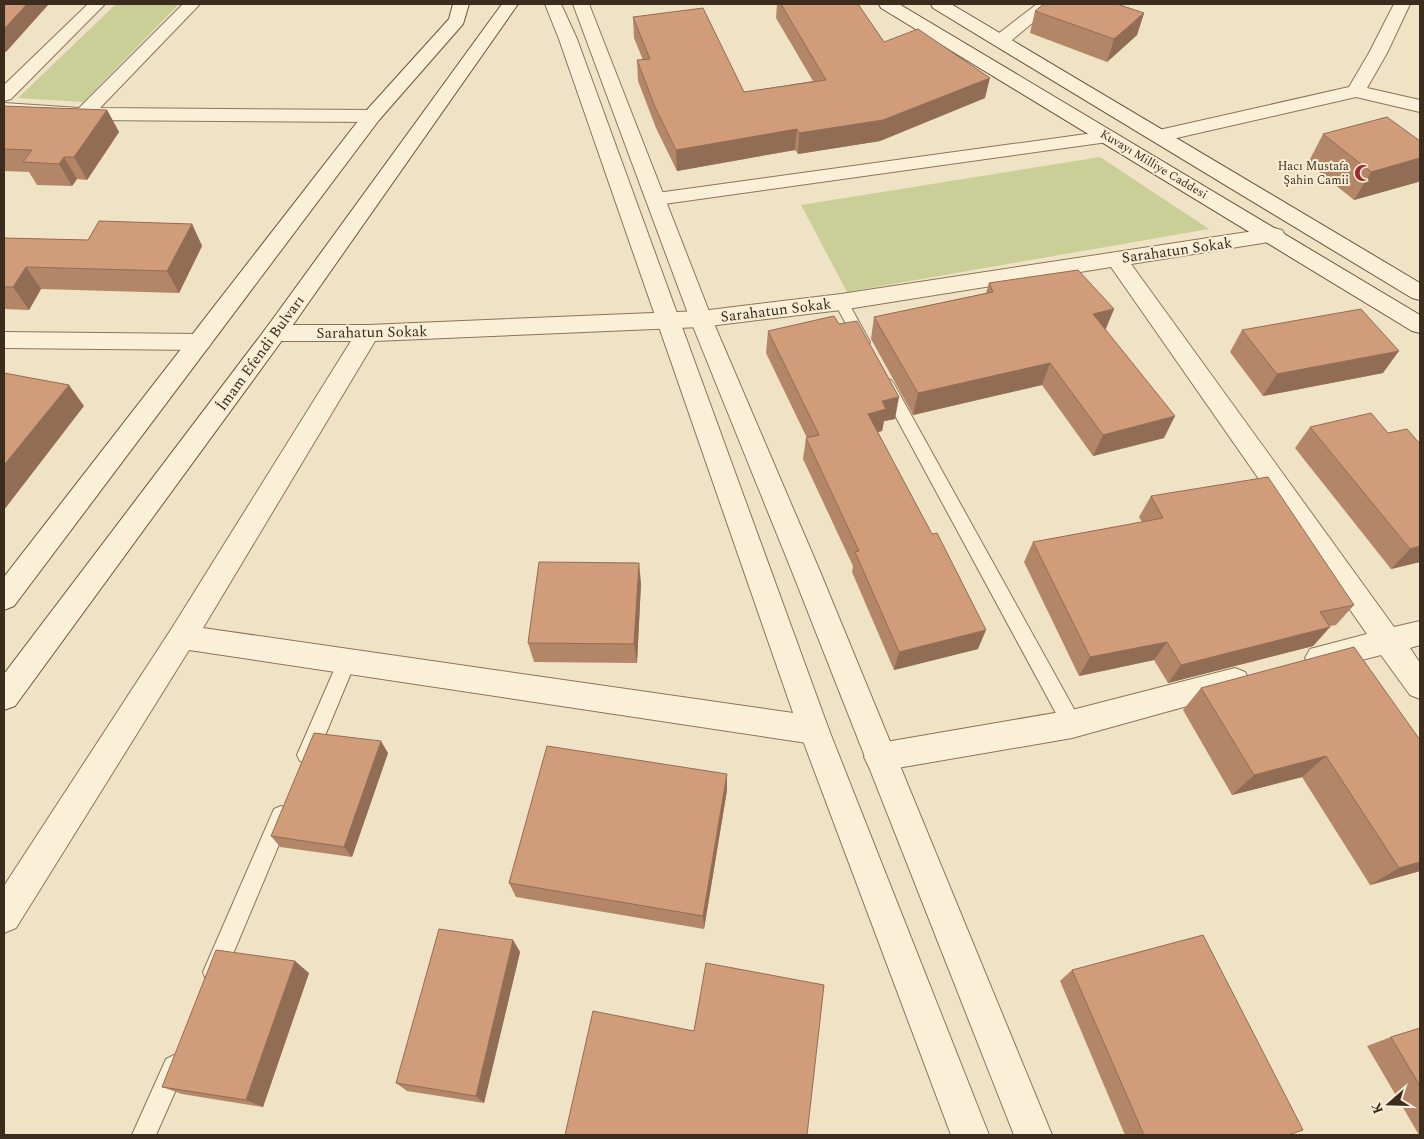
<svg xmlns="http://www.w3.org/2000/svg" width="1424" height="1139" font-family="Spectral,serif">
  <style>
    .green { fill: #c9cf97 }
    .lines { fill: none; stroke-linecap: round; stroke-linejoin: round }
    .service-casing { stroke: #8c745a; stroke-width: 2 }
    .minor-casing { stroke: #8c745a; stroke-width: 2 }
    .tertiary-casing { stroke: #8c745a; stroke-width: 2 }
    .secondary-casing { stroke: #6e553d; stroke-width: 2 }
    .service { fill: #faf0d8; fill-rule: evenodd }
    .minor { fill: #faf0d8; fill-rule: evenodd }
    .tertiary { fill: #faf0d8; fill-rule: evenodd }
    .secondary { fill: #faf0d8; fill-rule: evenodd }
    .wall { fill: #b38668 }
    .shaded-wall { fill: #926d55 }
    .building { fill: #d09c79; stroke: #926d55 }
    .labels { text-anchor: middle; stroke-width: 4; stroke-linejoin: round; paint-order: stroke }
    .far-street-label { font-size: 12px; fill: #3b2c1e; stroke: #f7edd4 }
    .far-poi-label { font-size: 12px; fill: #3b2c1e; stroke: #f7edd4; text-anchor: end }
    .street-label { font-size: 15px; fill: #3b2c1e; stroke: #f7edd4 }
  </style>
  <rect width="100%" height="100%" fill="#f0e2c4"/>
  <g class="green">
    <path d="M116,4H179L83,102L18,98Z"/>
    <path d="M1100,157L1209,229L847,292L801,205Z"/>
  </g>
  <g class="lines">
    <g class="service-casing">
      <g id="service">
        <path d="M841,297L846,299L848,302L870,342L868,346L863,347L858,346L856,342L834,302L836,299Z"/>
        <path d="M886,379L891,380L894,384L1079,718L1082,724L1079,730L1072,733L1065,730L878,384L881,380Z"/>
        <path d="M347,653L354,655L356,661L317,755L314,761L307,764L300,761L297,755L338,661L340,655Z"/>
        <path d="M281,806L288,809L291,816L222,980L214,983L206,980L203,972L274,809Z"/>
        <path d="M174,1055L182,1059L186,1067L156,1135H132L166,1059Z"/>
      </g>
    </g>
    <g class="minor-casing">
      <g id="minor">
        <path d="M88,4H105L11,99L4,101V85Z"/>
        <path d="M183,4H200L100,108L372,110L379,112L382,116L379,120L372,122L84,120L4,115V103L79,108Z"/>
        <path d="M1037,4H1055L1006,45L1000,46L994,45L991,41L994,37Z"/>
        <path d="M1394,4H1410L1387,53L1367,88L1420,100V112L1356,97L1159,142L1152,140L1149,136L1152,132L1159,130L1349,87L1369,53Z"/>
        <path d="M1108,131L1115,133L1118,137L1115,141L657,205L650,203L647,199L650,195L657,193Z"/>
        <path d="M1274,228L1282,230L1285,235L1282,240L1131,264L1394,627L1420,621V645L1410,648L1420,663V699L1410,695L1381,655L1320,671L1310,667L1305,658L1310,649L1367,634L1111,267L841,310L701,327L375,341L203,628L814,716L825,720L829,730L825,740L814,744L189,650L16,928L4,933V886L172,628L351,341H275L267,339L263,333L267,327L275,325H368L701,311L841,294Z"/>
        <path d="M1235,668L1245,672L1250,681L1245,690L1072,738L880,771L869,767L864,757L869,747L880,743L1072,710Z"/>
      </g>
    </g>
    <g class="tertiary-casing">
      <g id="tertiary">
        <path d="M545,4H561L577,39L829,730L989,1135H951L799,730L559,39Z"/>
        <path d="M573,4H589L712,319L819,569L1052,1135H1014L791,569L690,319Z"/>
        <path d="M4,332L200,334L208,336L212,342L208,348L200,350L4,348Z"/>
      </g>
    </g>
    <g class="secondary-casing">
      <g id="secondary">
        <path d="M453,4H469L463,24L379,120L14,606L4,610V577L365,112L449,19Z"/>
        <path d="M502,4H518L283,339L15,706L4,710V674L267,327Z"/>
        <path d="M879,4H899L1420,315V333L1412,331L881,8Z"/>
        <path d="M931,4H951L1420,283V300L1412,298L933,8Z"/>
      </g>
    </g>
    <use href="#service" class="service"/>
    <use href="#minor" class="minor"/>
    <use href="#tertiary" class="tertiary"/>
    <use href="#secondary" class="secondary"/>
  </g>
  <g class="wall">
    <path d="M777,4H858L884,42L985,98L880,141L798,154L795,150L677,171L656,128L638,81L637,60H643L634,38L633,17L744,92L813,81L776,18Z"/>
    <path d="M1035,11L1144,13L1137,35L1107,62L1030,33Z"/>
    <path d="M4,106L107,110L119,132L87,180L77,179L72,186L37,185L29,172L4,171Z"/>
    <path d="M1323,134L1420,141V180L1418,182L1354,200L1308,163Z"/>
    <path d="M192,224L202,246L179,293L41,289L29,310L4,309V238L88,240Z"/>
    <path d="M989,283L1114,309L1105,329L1164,438L1093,456L1042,385L913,415L871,339L874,317L986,293Z"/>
    <path d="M1242,330L1383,373L1263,396L1230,352Z"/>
    <path d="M768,331L895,419L884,421L882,431L878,432L978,649L894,670L852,572L853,566L803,459L806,438H807L766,353Z"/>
    <path d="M1310,427L1388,433L1420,444V562L1391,569L1295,448Z"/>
    <path d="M1151,496L1354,605L1336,625L1330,626V627L1313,646L1168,683L1154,660L1079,676L1024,562L1033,542L1142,522L1139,517Z"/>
    <path d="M641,583L637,663L534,662L528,643Z"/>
    <path d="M1201,688L1420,740V871L1370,885L1302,777L1232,795L1183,710Z"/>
    <path d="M388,753L352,857L280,847L271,836Z"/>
    <path d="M727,790L704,929L516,897L509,883Z"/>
    <path d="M513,940L520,952L484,1103L407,1091L396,1083Z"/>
    <path d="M1072,970L1288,1135H1125L1060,981Z"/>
    <path d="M309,973L263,1107L182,1094L162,1087Z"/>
    <path d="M1420,1028V1135H1419L1367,1046L1391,1037Z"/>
  </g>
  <g class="shaded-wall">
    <path d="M27,4H49L6,52H4V29Z"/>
    <path d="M1144,13L1137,35L1107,62L1114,39Z"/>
    <path d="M990,78L985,98L880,141L798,154L799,133Z"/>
    <path d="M107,110L119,132L87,180L74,157Z"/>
    <path d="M797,129L795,150L677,171L676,150Z"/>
    <path d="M64,157L77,179L72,186L59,164Z"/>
    <path d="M1420,158V180L1418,182L1354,200L1371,172Z"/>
    <path d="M192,224L202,246L179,293L167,271Z"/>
    <path d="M26,267L41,289L29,310L13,287Z"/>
    <path d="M1114,309L1105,331L1093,314Z"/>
    <path d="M1399,351L1383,373L1263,396L1277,374Z"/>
    <path d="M1050,363L1042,385L913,415L918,393Z"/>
    <path d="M69,385L84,406L4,510V465Z"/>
    <path d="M899,397L895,419L884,421L882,431L864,435L868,414L882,401Z"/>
    <path d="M1175,416L1164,438L1093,456L1103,435Z"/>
    <path d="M1420,546V562L1391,569L1410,549Z"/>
    <path d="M639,563L641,583L637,663L634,644Z"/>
    <path d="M1330,627L1313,646L1168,683L1181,665Z"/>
    <path d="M986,630L978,649L894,670L899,652Z"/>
    <path d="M1167,642L1154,660L1079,676L1090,657Z"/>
    <path d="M381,741L388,753L352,857L344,847Z"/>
    <path d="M1326,756L1302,777L1232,795L1254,775Z"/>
    <path d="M727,774V790L704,929L703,916Z"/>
    <path d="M1420,862V871L1370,885L1399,868Z"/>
    <path d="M513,940L520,952L484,1103L476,1096Z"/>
    <path d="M295,961L309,973L263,1107L246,1100Z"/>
  </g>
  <g class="building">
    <path d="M4,4H27L4,29Z"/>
    <path d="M781,4H858L884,42L918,29L990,78L883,120L799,133L797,129L676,150L655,107L637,60L650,59L633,17L703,8L744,92L826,80Z"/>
    <path d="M1044,4H1117L1144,13L1114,39L1035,11Z"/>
    <path d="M4,106L107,110L74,157H64L59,164L23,162L32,150L4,149Z"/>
    <path d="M1387,117L1420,141V158L1371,172L1323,134Z"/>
    <path d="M99,221L192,224L167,271L26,267L13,287H4V238L88,240Z"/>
    <path d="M1078,270L1114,309L1093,314L1175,416L1103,435L1050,363L918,393L874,317L993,292L989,283Z"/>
    <path d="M1361,309L1399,351L1277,374L1242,330Z"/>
    <path d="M834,316L839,324L857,321L899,397L882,401L886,409L868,414L932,534L937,533L986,630L899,652L855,552L859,551L806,438L819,435L768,331Z"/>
    <path d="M4,373L69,385L4,465Z"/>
    <path d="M1371,413L1388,433L1407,429L1420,444V546L1410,549L1310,427Z"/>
    <path d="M1268,477L1354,605L1320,612L1330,627L1181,665L1167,642L1090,657L1033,542L1163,518L1151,496Z"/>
    <path d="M539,562L639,563L634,644L528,643Z"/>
    <path d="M1354,647L1420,740V862L1399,868L1326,756L1254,775L1201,688Z"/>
    <path d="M314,733L381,741L344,847L271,836Z"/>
    <path d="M547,746L727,774L703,916L509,883Z"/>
    <path d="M439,929L513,940L476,1096L396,1083Z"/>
    <path d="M1203,935L1303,1130L1288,1135H1144L1072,970Z"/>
    <path d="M216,950L295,961L246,1100L162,1087Z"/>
    <path d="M706,963L824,985L807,1135H565L593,1011L694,1031Z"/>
    <path d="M1420,1028V1086L1391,1037Z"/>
  </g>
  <defs>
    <g id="mosque-bare" transform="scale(1.35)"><path d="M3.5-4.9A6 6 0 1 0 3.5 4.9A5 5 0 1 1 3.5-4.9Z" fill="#9e2729" stroke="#f7edd4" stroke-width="2.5" paint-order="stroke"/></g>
  </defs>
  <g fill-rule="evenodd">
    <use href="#mosque-bare" x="1363" y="173"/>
  </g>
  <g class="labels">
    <g class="far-street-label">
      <text transform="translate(1154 164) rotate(31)" y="4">Kuvayı Milliye Caddesi</text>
    </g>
    <g class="far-poi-label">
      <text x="1349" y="170">Hacı Mustafa<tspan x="1349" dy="14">Şahin Camii</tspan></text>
    </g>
    <g class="street-label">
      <text transform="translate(1177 250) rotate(-8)" y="5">Sarahatun Sokak</text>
      <text transform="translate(776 310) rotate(-7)" y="5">Sarahatun Sokak</text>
      <text transform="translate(372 332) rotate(-1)" y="5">Sarahatun Sokak</text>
      <text transform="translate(260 353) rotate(-54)" y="5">İmam Efendi Bulvarı</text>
    </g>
  </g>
  <rect width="1424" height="1139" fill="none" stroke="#3b2c1e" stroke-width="10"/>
  <g transform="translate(1389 1104) rotate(250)" stroke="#f7edd4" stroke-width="4" paint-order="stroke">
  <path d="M0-4L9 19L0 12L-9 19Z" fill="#3b2c1e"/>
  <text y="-8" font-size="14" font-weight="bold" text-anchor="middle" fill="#3b2c1e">K</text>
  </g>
</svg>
